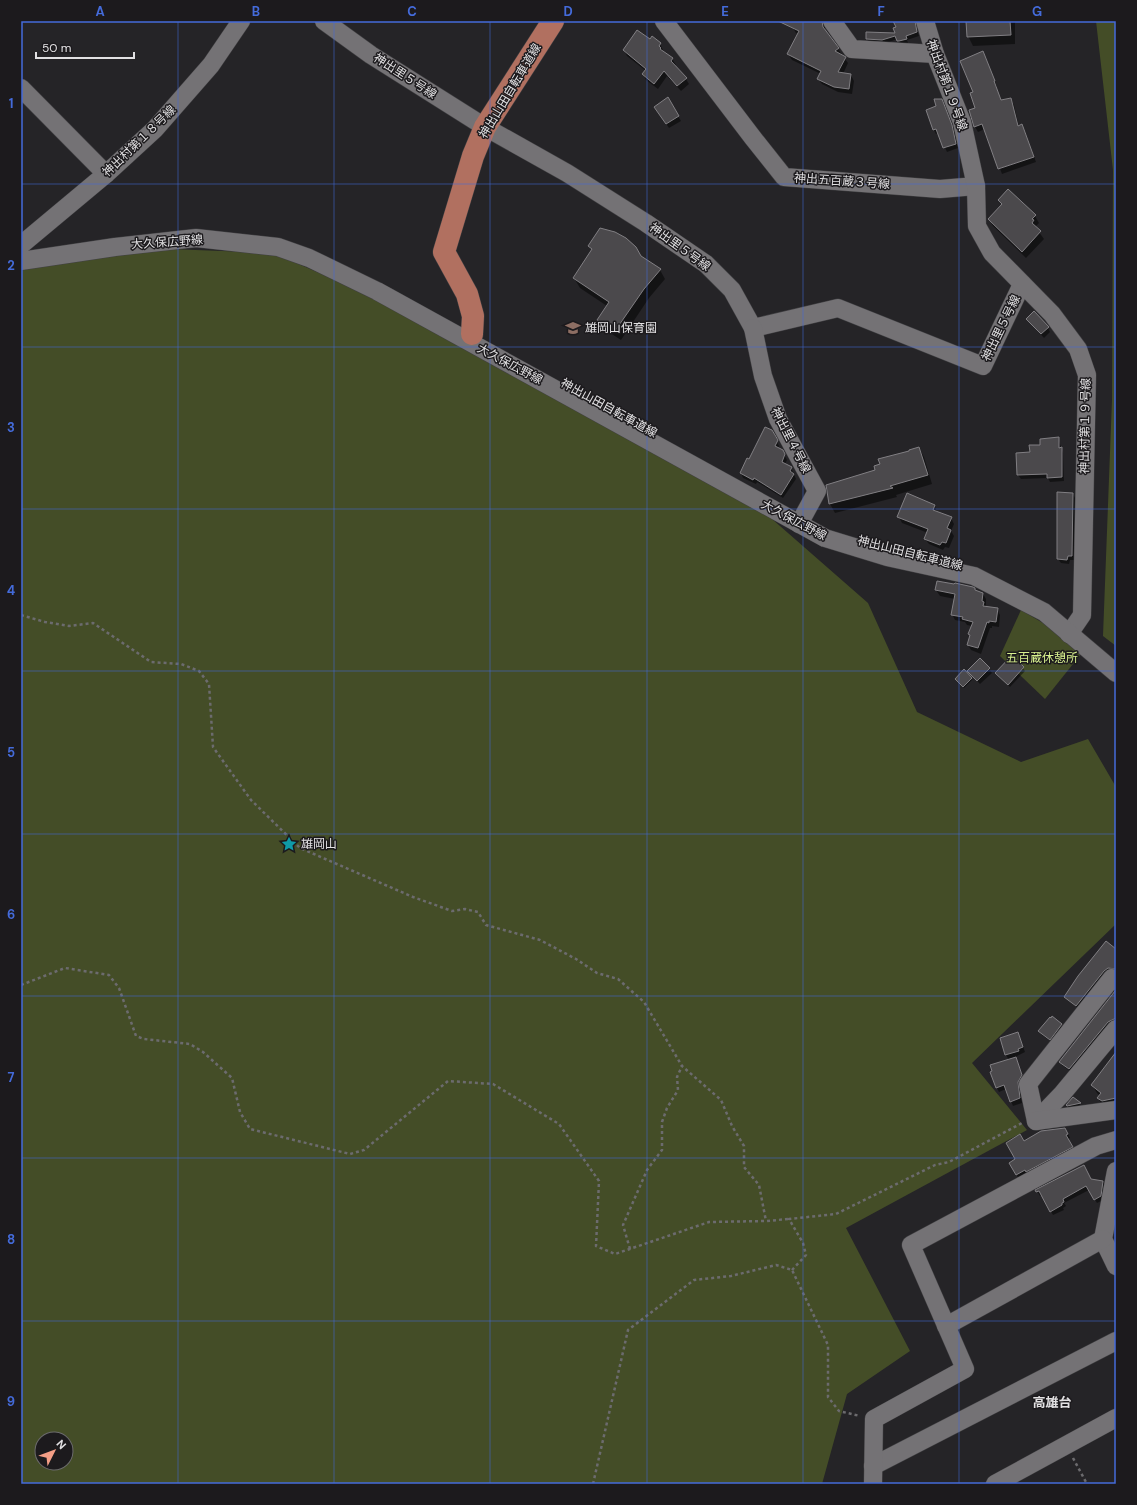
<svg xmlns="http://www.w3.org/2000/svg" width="1137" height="1505" font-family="'DM Sans','Noto Sans JP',sans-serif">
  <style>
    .green { fill: #444d27; fill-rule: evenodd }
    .shadow { fill: #0007 }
    .building { fill: #4b494c; stroke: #817f83 }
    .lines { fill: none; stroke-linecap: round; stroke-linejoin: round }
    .minor-casing { stroke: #414043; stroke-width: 19 }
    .major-casing { stroke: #414043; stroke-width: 23 }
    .path { stroke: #6c6b6e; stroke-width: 2.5; stroke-dasharray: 3 3; stroke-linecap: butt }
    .minor { stroke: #747275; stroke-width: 18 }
    .major { stroke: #b17060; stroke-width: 22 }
    .grid { fill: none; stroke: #446bda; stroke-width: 1; stroke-opacity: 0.55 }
    .labels { text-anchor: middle; stroke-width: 3; stroke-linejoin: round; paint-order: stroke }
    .street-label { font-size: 12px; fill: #e2e1e3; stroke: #1c1a1d }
    .poi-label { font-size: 12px; fill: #e2e1e3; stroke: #1c1a1d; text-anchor: start }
    .park-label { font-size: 12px; fill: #d7f08e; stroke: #1c1a1d }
    .neighbourhood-label { font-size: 13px; font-weight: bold; fill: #e2e1e3; stroke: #1c1a1d }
    .neatline { fill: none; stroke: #446bda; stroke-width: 1.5 }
    .grid-label { font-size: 13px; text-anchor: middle; font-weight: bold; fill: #446bda }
  </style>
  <rect width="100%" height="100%" fill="#252427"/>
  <g class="green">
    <path d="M1096,21H1116V646L1103,636L1112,400L1113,170Z"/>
    <path d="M115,247L273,253L373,296L764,512L868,603L917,712L1021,762L1088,739L1116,787V924L972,1063L1027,1130L846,1228L910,1351L847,1394L822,1484H21V269ZM42,1439H66V1463H42Z"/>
    <path d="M1021,610L1048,626L1081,654L1045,699L1000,656Z"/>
  </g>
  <g class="shadow">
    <path d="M796,21H825V31L848,63L843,74L851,75L854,81L852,94L838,92L822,84L818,79L821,74L792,60L788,54L798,34L796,33L793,28Z"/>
    <path d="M894,21H914L919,36L907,40L908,43L900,45L897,39L884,44L869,43L867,39V33L896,34L897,28Z"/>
    <path d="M967,21H1015V44L973,46L968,36Z"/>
    <path d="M650,40L660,44L663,50L662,51L672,59L676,65L675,66L686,79L689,84L681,91L667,76L658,89L646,80L643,74L646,71L627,56L624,50Z"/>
    <path d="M986,58L997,87H996L1001,101L1011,99L1014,105L1019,127L1022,126L1025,131L1036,162L1002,174L985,129L978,132L975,127L976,108L974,93Z"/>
    <path d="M668,99L681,121L669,128L658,112Z"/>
    <path d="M943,104L954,130L958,148L947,152L938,133L936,134L934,130Z"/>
    <path d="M999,200L1035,216L1039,223L1036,226V228L1044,239L1026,258L993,226L989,219L1002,206Z"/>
    <path d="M590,246L641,257L660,270L665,279L649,298L621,340L604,329L598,320L607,306L580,288L574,278L592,251Z"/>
    <path d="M1027,319L1048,328L1050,332L1044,338Z"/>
    <path d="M771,431L779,446L778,449L782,451L787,460L785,464L791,468L796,479L783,498L757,482L756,484L743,478L741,473Z"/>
    <path d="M1058,438L1063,453L1064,481L1050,482L1048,478L1021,479L1018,475L1017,454L1031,453L1041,446Z"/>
    <path d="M919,448L924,457L932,484L896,495L897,497L835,513L830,504L828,495V491L876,471Z"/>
    <path d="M1073,494L1075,498L1074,560H1070L1069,564L1061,563L1058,559Z"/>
    <path d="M935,506L937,513L951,518L954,524L951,531L954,536L949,548L945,547L943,550L929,544L925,539L928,533L902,523L899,517Z"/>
    <path d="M938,582L983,594L986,599V607L997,609L1000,615L999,627L992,626V628H990L981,654L971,650L968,645L972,626L967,625L965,622L955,620L952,614L955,599L940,596L936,590Z"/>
    <path d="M1012,656L1025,671L1010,687L998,676Z"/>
    <path d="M989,669L992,673L980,684L968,671Z"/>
    <path d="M971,678L972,680L964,688L957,681Z"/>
    <path d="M1116,950V971L1079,1009L1068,1000L1066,997Z"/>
    <path d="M1116,992V1022L1071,1072L1062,1065L1060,1062Z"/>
    <path d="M1061,1025L1064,1029L1053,1043L1042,1035L1040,1031Z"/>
    <path d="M1018,1033L1025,1052L1015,1057L1024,1080L1020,1087L1022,1103L1013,1106L1006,1089L999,1092L997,1088L1009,1060L1006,1055Z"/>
    <path d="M1116,1054V1108L1103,1106L1098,1098L1100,1096L1097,1093L1092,1085Z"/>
    <path d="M1073,1098L1080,1104L1081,1106L1068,1107L1067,1105Z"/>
    <path d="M1065,1129L1070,1138L1068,1139L1074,1151L1019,1179L1010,1163L1016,1159L1023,1142Z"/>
    <path d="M1091,1179L1103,1182L1105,1186L1103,1200L1097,1203L1089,1190L1064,1203L1066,1206L1063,1208L1064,1210L1053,1215L1042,1195L1040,1196L1037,1191Z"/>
  </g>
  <g class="building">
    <path d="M778,21H822L823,27L839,48L835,51L846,57L838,72L851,74L849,89L834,87L817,79L821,71L787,54L799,31Z"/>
    <path d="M893,21H915L917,32L906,36L907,39L899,41H897L895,36L882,40L866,39V32L895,33L893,28L896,27Z"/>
    <path d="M966,21H1010L1011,35L967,37Z"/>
    <path d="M637,30L650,39L652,36L661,43L659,46L661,48L660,49L673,58L671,61L687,78L677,86L664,71L654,84L642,74L646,69L623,50Z"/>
    <path d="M983,51L995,81H994L1001,100L1011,98L1018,126L1022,124L1034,157L998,169L982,124L974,127L969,110L975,108L970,93L973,92L960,61Z"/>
    <path d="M668,97L679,116L666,124L654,107Z"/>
    <path d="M934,99H942L952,125L956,144L943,148L936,129L933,130L926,110L936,106Z"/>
    <path d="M1008,189L1036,215L1032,219L1034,220L1032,223L1041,231L1022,252L988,219L1002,204L998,200Z"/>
    <path d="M600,228L615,232L626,238L636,247L641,256L661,269L644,289L615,331L597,320L609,302L573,278L592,249L588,246Z"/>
    <path d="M1034,311L1049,327L1041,334L1026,319Z"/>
    <path d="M765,427L772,430L778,440L775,446L783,450L785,454L782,462L792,467L790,471L794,474L781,495L754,478L753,480L740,473L747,458L749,459Z"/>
    <path d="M1059,437V448L1062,447V477L1047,478V474L1017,475L1016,453L1030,452L1029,445H1040V439Z"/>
    <path d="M919,447L928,475L890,486L893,488L829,504L826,485L875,470L874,466L880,464L878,459L909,451V450Z"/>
    <path d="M1057,492L1073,493L1072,556H1068L1067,560L1057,559Z"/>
    <path d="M907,493L935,505L933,510L952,517L947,528L951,530L946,543L942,542L940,545L924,539L928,529L897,517Z"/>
    <path d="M937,581L954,584L955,583L973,587L975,588V590L983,593L982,601L984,602L983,606L998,608L996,622L989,621V623L987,622L978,648L967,645L970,635L968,634L973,622L962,619L963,617L951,615L955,594L935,590Z"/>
    <path d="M1012,655L1024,667L1008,685L995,673Z"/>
    <path d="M980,658L990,668L977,681L967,671Z"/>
    <path d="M964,669L972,678L963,687L955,679Z"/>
    <path d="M1106,941L1116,949V969L1108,968L1104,971L1076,1006L1064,997L1078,976Z"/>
    <path d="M1115,991H1116V1018L1108,1022L1069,1069L1059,1062Z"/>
    <path d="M1052,1016L1062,1024L1050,1040L1038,1031L1050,1017L1051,1018Z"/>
    <path d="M1018,1032L1023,1047L1018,1049L1019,1051L1005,1055L1000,1038Z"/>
    <path d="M1116,1052V1098L1102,1101L1097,1098L1101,1093L1091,1085Z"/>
    <path d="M1016,1057L1022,1075L1018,1082L1020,1098L1010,1102L1004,1085L996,1088L990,1072L992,1071L990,1065Z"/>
    <path d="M1073,1097L1081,1103L1067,1106L1066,1105Z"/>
    <path d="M1065,1128L1068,1134L1066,1135L1073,1147L1026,1172L1025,1170L1016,1175L1009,1163L1015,1159L1006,1143L1020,1134L1024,1141L1041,1131Z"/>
    <path d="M1084,1165L1091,1179L1103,1181L1101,1196L1094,1200L1086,1186L1063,1199L1064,1202L1062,1203V1205L1050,1212L1039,1191L1036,1192L1035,1190Z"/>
  </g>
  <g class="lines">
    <g class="minor-casing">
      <g id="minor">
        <path d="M324,21L371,55L485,127L567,173L646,223L706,264L732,290L753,328L838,308L983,366L1022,284"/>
        <path d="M664,21L753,138L784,177L940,189L976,186"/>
        <path d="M832,21L852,49L935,54"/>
        <path d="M925,21L935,54L962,122L976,186L977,226L992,253L1052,314L1078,349L1087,375L1082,615L1069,634"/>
        <path d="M21,88L106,174"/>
        <path d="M21,245L106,174L155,129L211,65L241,21"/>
        <path d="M21,261L115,247L196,238L278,247L309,258L377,291L825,538L887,557L974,576L1044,612L1116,673"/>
        <path d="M753,328L763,376L778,419L817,491L799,524"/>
        <path d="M1036,1121L1028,1084L1112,978L1116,981"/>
        <path d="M1036,1121L1062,1094L1116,1029"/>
        <path d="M1036,1121L1116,1110"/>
        <path d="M1116,1171L1103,1239L1116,1266"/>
        <path d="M946,1326L1103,1239"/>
        <path d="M873,1466L1116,1341"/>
        <path d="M873,1484L874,1419L965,1369L911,1245L1096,1146L1116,1140"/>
        <path d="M995,1484L1116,1418"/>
      </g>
    </g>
    <g class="major-casing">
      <path id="major" d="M472,334L473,316L467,294L444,252L473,156L485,127L553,21"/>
    </g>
    <g class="path">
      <path d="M21,615L45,622L69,626L93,623L151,662L181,664L199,671L209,684L213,747L251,800L300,848L413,897L452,911L465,909L478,912L486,925L540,940L576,959L597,973L618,979L644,1002L682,1066L721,1100L732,1126L744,1146V1167L759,1185L766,1221"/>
      <path d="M21,985L65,968L109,975L119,988L136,1036L144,1039L190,1044L203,1052L232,1078L240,1112L250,1129L350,1154L364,1150L448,1081L493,1084L559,1124L599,1181L596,1246L615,1254L709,1222L766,1221L789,1219"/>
      <path d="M630,1249L623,1225L647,1170L662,1150V1122L667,1108L678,1090L677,1077L682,1066"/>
      <path d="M792,1270L806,1255L803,1243L789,1219L836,1214L935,1165L949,1162L1022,1123"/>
      <path d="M1073,1458L1087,1484"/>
      <path d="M593,1484L628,1330L694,1280L731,1276L776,1265L792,1270L828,1345V1397L839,1411L860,1416"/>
    </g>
    <use href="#minor" class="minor"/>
    <use href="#major" class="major"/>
  </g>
  <path class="grid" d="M178,21V1484M334,21V1484M490,21V1484M647,21V1484M803,21V1484M959,21V1484M21,184H1116M21,347H1116M21,509H1116M21,671H1116M21,834H1116M21,996H1116M21,1158H1116M21,1321H1116"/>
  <defs>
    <g id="school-bare" transform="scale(1.2)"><path d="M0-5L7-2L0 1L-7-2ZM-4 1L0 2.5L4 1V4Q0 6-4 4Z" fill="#8d6e63" stroke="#1c1a1d" stroke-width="2.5" paint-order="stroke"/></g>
    <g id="sight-bare" transform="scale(1.2)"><path d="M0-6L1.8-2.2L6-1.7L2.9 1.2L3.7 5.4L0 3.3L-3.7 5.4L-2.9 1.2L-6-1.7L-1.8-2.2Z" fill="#0f9aa8" stroke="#1c1a1d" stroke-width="2.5" paint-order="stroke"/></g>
  </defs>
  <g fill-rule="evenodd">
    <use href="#school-bare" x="573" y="328"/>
    <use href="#sight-bare" x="289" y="844"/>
  </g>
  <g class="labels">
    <g class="street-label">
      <text transform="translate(405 76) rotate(33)" y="4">神出里５号線</text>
      <text transform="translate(947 85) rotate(70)" y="4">神出村第１９号線</text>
      <text transform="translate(510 91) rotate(-59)" y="4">神出山田自転車道線</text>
      <text transform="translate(139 141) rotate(-44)" y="4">神出村第１８号線</text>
      <text transform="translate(842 181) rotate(4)" y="4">神出五百蔵３号線</text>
      <text transform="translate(167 242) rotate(-4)" y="4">大久保広野線</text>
      <text transform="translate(680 247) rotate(36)" y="4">神出里５号線</text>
      <text transform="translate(1001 328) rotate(-64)" y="4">神出里５号線</text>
      <text transform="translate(510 364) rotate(28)" y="4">大久保広野線</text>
      <text transform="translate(609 408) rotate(29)" y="4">神出山田自転車道線</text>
      <text transform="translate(1085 426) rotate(-89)" y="4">神出村第１９号線</text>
      <text transform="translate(791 440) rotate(63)" y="4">神出里４号線</text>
      <text transform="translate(794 520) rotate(28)" y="4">大久保広野線</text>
      <text transform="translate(910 553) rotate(14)" y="4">神出山田自転車道線</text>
    </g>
    <g class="poi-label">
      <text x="585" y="332">雄岡山保育園</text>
      <text x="301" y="848">雄岡山</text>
    </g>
    <g class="park-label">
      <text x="1042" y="662">五百蔵休憩所</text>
    </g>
    <g class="neighbourhood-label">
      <text x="1052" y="1407">高雄台</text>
    </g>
  </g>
  <rect width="1137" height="1505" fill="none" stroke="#1c1a1d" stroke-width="44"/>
  <g transform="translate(54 1451) rotate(48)"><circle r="19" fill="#1c1a1d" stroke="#6b6a6c"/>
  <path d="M0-3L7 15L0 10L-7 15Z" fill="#f49e86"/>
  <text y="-6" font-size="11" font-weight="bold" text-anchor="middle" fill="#e2e1e3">N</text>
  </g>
  <path d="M36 52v6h98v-6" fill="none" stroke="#e2e1e3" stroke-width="2"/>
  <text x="42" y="52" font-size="12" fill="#e2e1e3" stroke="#1c1a1d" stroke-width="3" paint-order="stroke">50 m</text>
  <rect x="22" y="22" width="1093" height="1461" class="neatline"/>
  <g class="grid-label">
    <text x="100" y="16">A</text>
    <text x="256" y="16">B</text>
    <text x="412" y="16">C</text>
    <text x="568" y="16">D</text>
    <text x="725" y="16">E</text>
    <text x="881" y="16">F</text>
    <text x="1037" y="16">G</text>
    <text x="11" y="108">1</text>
    <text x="11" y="270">2</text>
    <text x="11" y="432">3</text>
    <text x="11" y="595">4</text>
    <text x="11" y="757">5</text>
    <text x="11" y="919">6</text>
    <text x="11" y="1082">7</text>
    <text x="11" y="1244">8</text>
    <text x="11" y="1406">9</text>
  </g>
</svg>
